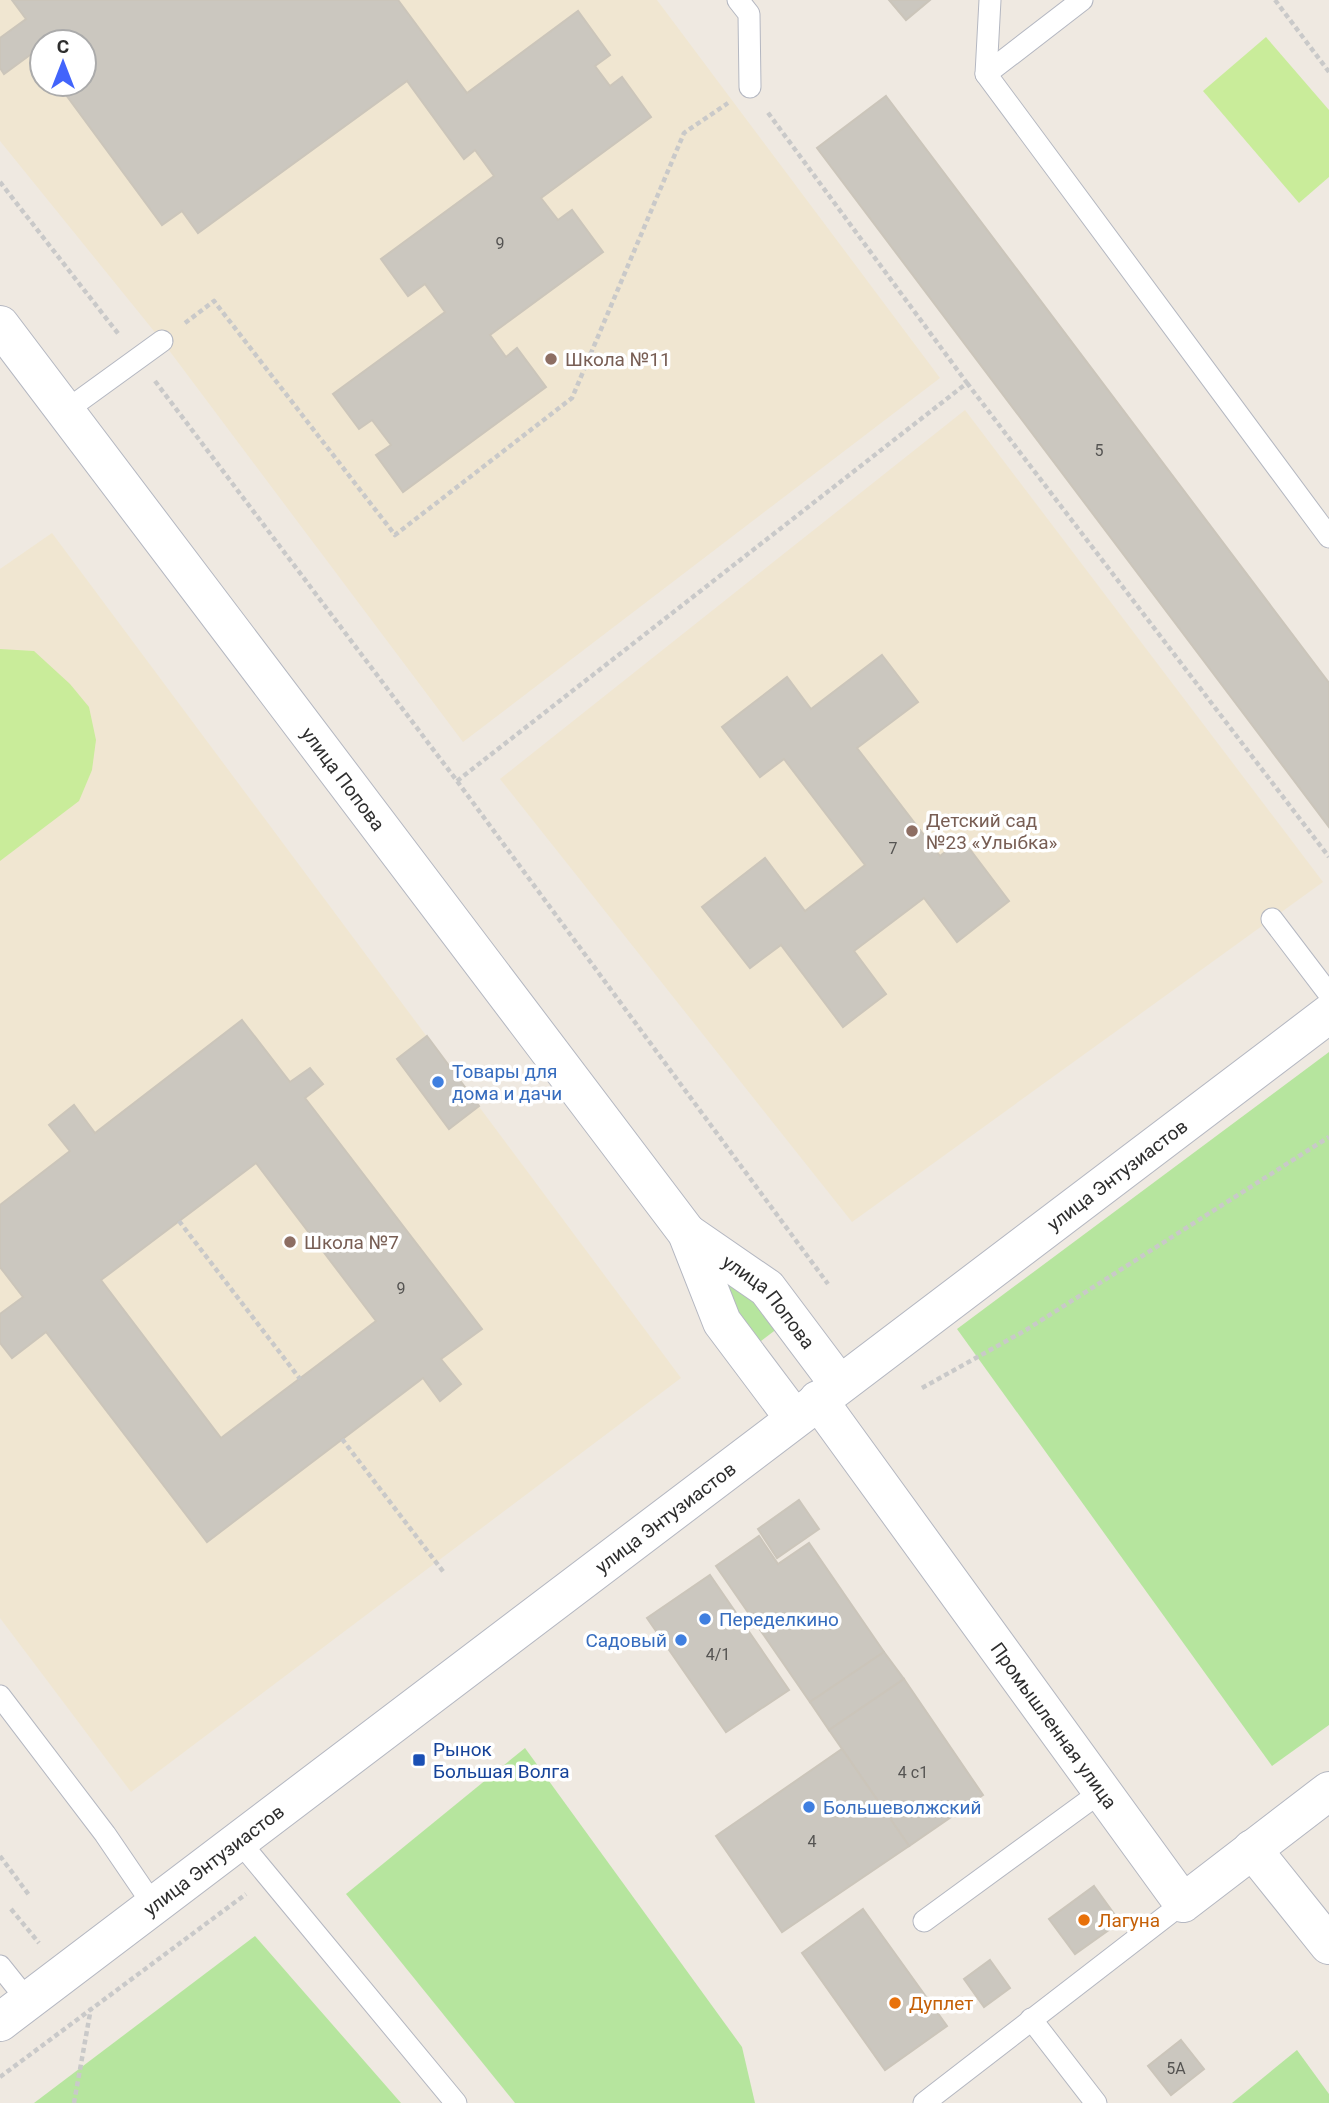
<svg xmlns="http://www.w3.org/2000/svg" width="1329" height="2103" font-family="Roboto,sans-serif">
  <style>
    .education { fill: #f0e6d1; fill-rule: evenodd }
    .green { fill: #b6e59e }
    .pitch { fill: #c9ec9a }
    .building { fill: #cbc7bf; stroke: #cbc5ba; stroke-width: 2; fill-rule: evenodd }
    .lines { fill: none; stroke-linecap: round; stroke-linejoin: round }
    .service-casing { stroke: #b4b7c1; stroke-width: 23 }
    .minor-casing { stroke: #b4b7c1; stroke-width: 40 }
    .tertiary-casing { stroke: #b4b7c1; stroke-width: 40 }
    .path { stroke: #c9c9c9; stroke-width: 4.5; stroke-dasharray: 5 3.5; stroke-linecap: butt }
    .service { stroke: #fff; stroke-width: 21 }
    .minor { stroke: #fff; stroke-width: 38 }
    .tertiary { stroke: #fff; stroke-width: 38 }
    .education-dot { fill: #8d6e63; stroke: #fff; stroke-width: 2.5 }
    .shop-dot { fill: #3f7fe0; stroke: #fff; stroke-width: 2.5 }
    .transit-dot { fill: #1a4fb4; stroke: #fff; stroke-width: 2.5 }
    .food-dot { fill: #e8710a; stroke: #fff; stroke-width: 2.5 }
    .labels { text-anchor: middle; stroke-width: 7; stroke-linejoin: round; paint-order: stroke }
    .number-label { font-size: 16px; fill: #555452 }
    .education-label { font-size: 19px; fill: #785e54; stroke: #fff; text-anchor: start }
    .street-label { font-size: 19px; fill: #2e2e2e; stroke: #fff }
    .shop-label { font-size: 19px; fill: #366cbe; stroke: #fff; text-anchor: start }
    .transit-label { font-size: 19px; fill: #164399; stroke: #fff; text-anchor: start }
    .food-label { font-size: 19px; fill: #c56008; stroke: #fff; text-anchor: start }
  </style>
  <rect width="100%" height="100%" fill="#efe9e1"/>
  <g class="education">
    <path d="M0,0H657L940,378L463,742L162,341L0,141ZM42,42H84V84H42Z"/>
    <path d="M965,410L1323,882L852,1222L500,779Z"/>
    <path d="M52,533L681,1378L131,1792L0,1618V569Z"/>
  </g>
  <g class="green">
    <path d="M1329,1052V1725L1272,1766L957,1329Z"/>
    <path d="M711,1264L782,1325L753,1347Z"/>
    <path d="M525,1748L742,2047L755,2103H515L346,1894Z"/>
    <path d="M255,1936L401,2103H34Z"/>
    <path d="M1297,2050L1329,2094V2103H1232Z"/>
  </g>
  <g class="pitch">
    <path d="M1266,37L1329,110V177L1299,203L1203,91Z"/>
    <path d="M0,649L34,651L70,684L89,707L96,740L92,770L79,801L0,861Z"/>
  </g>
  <g class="building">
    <path d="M12,0H398L467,93L578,11L610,55L595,66L610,86L622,77L651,117L541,198L558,220L572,210L603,252L490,335L506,357L517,348L546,387L403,492L376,455L391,445L372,420L359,429L333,394L445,312L425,284L408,296L381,259L494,176L475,150L464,159L407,81L198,233L182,211L162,225L58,84H84V42H42V62L34,52L4,74L0,68V38L26,19Z"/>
    <path d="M889,0H930L906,20Z"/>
    <path d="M886,96L1329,683V827L817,148Z"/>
    <path d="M882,655L918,702L857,748L940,856L962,839L1009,901L957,942L924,898L854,951L886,994L843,1027L781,945L750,968L702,907L765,858L805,911L865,865L784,759L760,777L722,727L787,677L811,709Z"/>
    <path d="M242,1020L290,1082L310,1068L323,1084L305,1098L482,1329L441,1359L461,1384L440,1401L423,1378L207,1542L46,1332L12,1358L0,1343V1314L23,1297L0,1267V1205L70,1151L49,1125L74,1105L95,1133ZM256,1163L376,1321L221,1438L101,1280Z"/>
    <path d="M427,1036L479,1106L449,1129L397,1059Z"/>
    <path d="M799,1500L819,1529L777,1558L758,1529Z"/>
    <path d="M759,1536L778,1564L809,1543L884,1652L810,1702L716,1566Z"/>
    <path d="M710,1575L789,1690L726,1732L647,1618Z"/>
    <path d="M884,1652L904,1679L829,1730L810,1702Z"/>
    <path d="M904,1679L983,1795L909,1846L829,1730Z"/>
    <path d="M842,1749L909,1846L782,1932L716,1836Z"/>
    <path d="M1094,1886L1120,1922L1075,1954L1049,1919Z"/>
    <path d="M863,1909L947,2026L885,2070L802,1953Z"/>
    <path d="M990,1960L1010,1988L984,2007L964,1979Z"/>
    <path d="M1181,2040L1204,2069L1171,2095L1148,2066Z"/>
  </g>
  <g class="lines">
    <g class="service-casing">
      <g id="service">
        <path d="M738,0L749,14L750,87"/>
        <path d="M1082,0L986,74L1329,537"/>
        <path d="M986,74L990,0"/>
        <path d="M64,412L162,341"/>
        <path d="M1272,919L1329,994"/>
        <path d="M0,1696L105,1834L154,1906"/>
        <path d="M239,1841L456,2103"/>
        <path d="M924,1921L1102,1791"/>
        <path d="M0,1966L28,2001"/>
        <path d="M1031,2019L1096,2103"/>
        <path d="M924,2103L1183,1903"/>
      </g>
    </g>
    <g class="minor-casing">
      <g id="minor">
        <path id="s1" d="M0,325L687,1233L722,1322L794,1418"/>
        <path id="s2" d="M687,1233L767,1288L839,1384"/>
      </g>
    </g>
    <g class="tertiary-casing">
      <g id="tertiary">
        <path id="s3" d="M818,1400L1183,1903L1329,1791"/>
        <path d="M1252,1849L1329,1945"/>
        <path id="s4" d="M0,2022L1329,1014"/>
      </g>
    </g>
    <g class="path">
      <path d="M1275,0L1329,72"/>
      <path d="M0,182L120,336"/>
      <path d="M185,323L214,301L395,535L572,398L684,133L728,103"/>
      <path d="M155,381L457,781L828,1284"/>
      <path d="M967,383L1329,857"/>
      <path d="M457,781L967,383L766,110"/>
      <path d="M179,1221L300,1379"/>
      <path d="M922,1388L1026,1330L1329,1137"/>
      <path d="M342,1439L445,1574"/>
      <path d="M0,1856L29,1895"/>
      <path d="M11,1909L39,1943"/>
      <path d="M0,2077L246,1894"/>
      <path d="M74,2103L91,2008"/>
    </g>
    <use href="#service" class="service"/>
    <use href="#minor" class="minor"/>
    <use href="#tertiary" class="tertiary"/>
  </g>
  <g class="education-dot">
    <circle cx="551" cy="359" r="7"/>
    <circle cx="912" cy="831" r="7"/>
    <circle cx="290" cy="1242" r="7"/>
  </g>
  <g class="shop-dot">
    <circle cx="438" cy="1082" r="7"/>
    <circle cx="705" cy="1619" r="7"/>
    <circle cx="681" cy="1640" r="7"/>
    <circle cx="809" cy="1807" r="7"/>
  </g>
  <rect class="transit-dot" x="412" y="1753" width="14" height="14" rx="3.5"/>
  <g class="food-dot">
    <circle cx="1084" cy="1920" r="7"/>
    <circle cx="895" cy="2003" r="7"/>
  </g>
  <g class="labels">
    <g class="number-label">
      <text x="500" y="249">9</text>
      <text x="1099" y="456">5</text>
      <text x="893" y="854">7</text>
      <text x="401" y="1294">9</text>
      <text x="718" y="1660">4/1</text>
      <text x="913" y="1778">4 с1</text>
      <text x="812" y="1847">4</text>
      <text x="1176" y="2074">5А</text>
    </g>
    <g class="education-label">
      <text x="565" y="366">Школа №11</text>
      <text x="926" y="827">Детский сад<tspan x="926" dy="22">№23 «Улыбка»</tspan></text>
      <text x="304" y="1249">Школа №7</text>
    </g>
    <g class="street-label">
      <text dy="7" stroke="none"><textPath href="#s1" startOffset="569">улица Попова</textPath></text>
      <text dy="7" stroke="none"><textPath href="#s4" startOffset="1402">улица Энтузиастов</textPath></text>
      <text dy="7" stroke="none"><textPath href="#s2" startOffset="108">улица Попова</textPath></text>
      <text dy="7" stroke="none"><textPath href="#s4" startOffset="835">улица Энтузиастов</textPath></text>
      <text dy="7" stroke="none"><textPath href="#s3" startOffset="402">Промышленная улица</textPath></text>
      <text dy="7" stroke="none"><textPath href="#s4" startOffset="268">улица Энтузиастов</textPath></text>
    </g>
    <g class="shop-label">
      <text x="452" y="1078">Товары для<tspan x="452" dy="22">дома и дачи</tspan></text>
      <text x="719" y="1626">Переделкино</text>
      <text x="667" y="1647" text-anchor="end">Садовый</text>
      <text x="823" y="1814">Большеволжский</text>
    </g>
    <g class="transit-label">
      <text x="433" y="1756">Рынок<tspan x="433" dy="22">Большая Волга</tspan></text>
    </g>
    <g class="food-label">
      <text x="1098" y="1927">Лагуна</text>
      <text x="909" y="2010">Дуплет</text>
    </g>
  </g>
  <g transform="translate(63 63)"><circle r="33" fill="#ffffff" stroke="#ababab" stroke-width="2"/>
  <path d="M0-5L12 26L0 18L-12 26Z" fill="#4264fb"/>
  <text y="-10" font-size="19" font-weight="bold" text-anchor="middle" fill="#2e2e2e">С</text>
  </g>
</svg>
